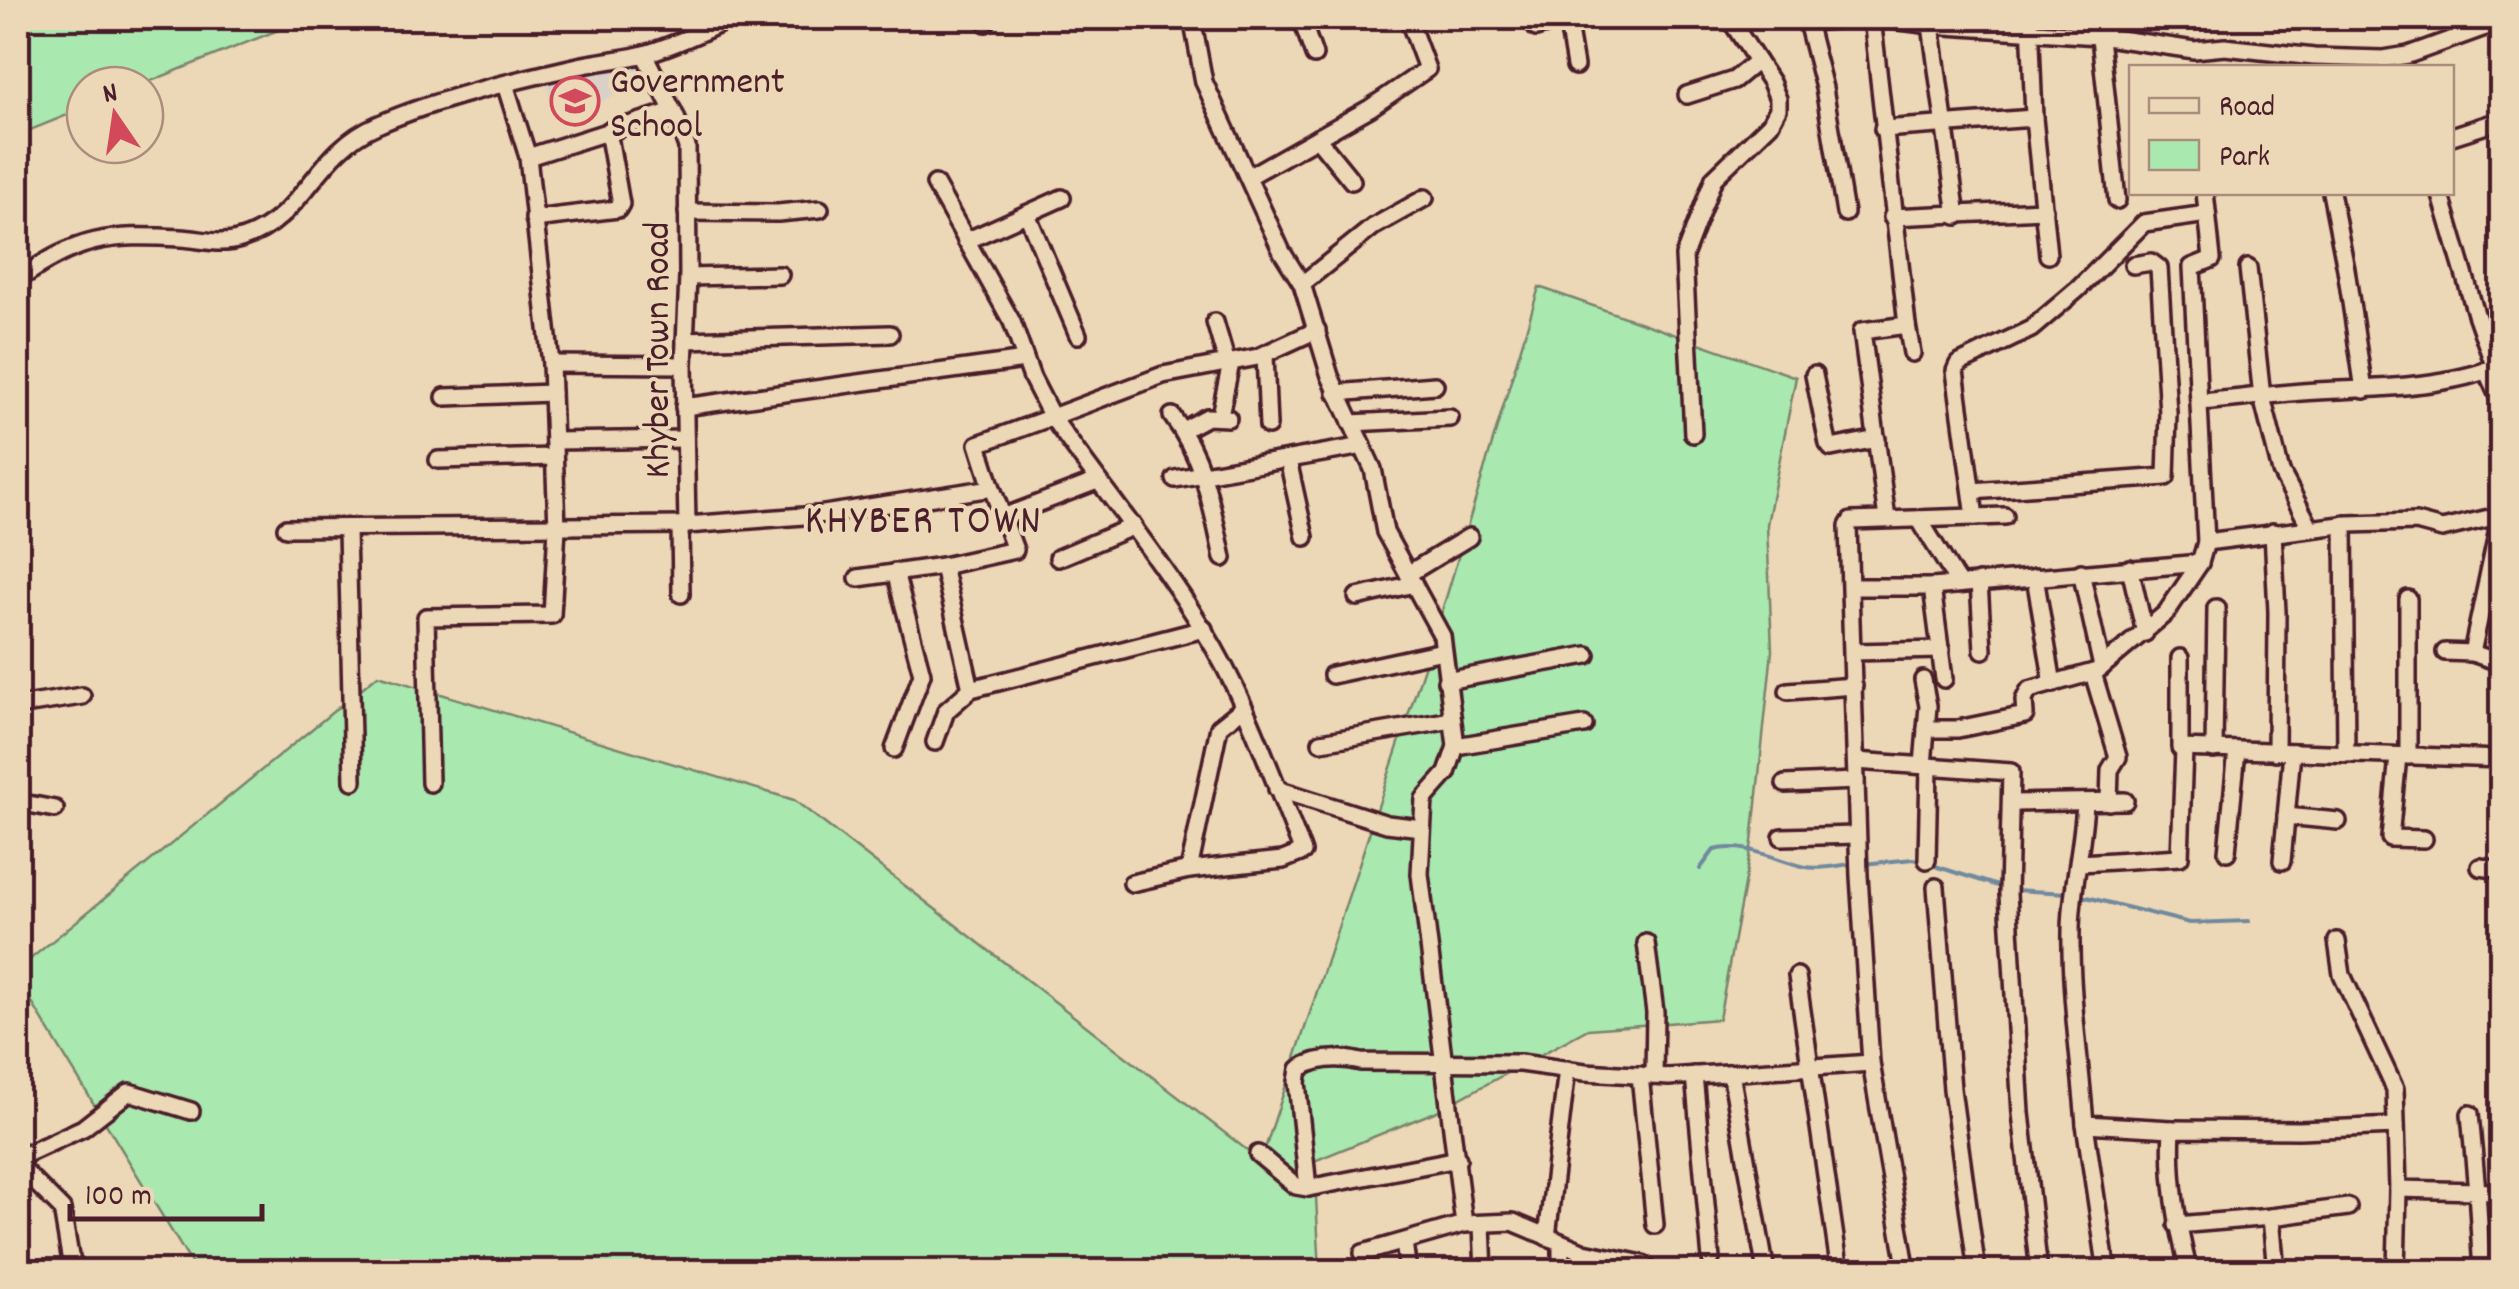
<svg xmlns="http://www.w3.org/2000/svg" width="2519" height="1289" font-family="Dekko,sans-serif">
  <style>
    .built { fill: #d9d1c8 }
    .green { fill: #a9e8af; stroke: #7a846d; stroke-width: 2.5 }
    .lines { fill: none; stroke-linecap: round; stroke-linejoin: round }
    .stream { stroke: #71899f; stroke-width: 4 }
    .minor-casing { stroke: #4a1f2b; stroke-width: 22 }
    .minor { stroke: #ecd7b6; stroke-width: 15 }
    .labels { text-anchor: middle; stroke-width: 8; stroke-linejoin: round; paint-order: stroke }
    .poi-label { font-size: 38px; fill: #4a1f2b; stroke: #ecd7b6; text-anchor: start }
    .street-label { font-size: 38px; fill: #4a1f2b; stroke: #ecd7b6 }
    .quarter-label { font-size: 42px; letter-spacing: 2.5px; fill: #4a1f2b; stroke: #ecd7b6 }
  </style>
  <rect width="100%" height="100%" fill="#ecd7b6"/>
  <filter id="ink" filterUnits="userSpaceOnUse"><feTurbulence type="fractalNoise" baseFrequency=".01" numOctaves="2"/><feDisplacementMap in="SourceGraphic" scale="20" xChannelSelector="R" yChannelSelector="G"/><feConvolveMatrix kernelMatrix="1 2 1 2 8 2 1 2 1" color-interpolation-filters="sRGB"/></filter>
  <g filter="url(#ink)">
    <path class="built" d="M639,62L647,85L553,117L547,81Z"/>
    <g class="green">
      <path d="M18,18H308L141,85H85V108L18,135Z"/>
      <path d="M1539,287L1796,377L1767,524L1772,651L1752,842L1719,1019L1588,1029L1437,1111L1314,1161L1320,1271H196L18,980V969L378,675L794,800L1261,1161L1437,628Z"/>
    </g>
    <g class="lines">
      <g class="stream">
        <path d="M1863,864L1913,859L1923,862"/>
        <path d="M1932,865L2004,888"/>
        <path d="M1700,869L1714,850C1747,842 1774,860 1806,867C1820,870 1839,865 1853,864"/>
        <path d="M2013,890L2068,893"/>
        <path d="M2078,895L2190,923L2249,921"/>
      </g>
      <g class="minor-casing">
        <g id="minor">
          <path d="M1192,18L1204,82L1282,252L1302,284L1330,376L1373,469L1385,532L1442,636L1456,746L1447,773L1424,799L1420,874L1464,1224"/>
          <path d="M1301,18L1314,55"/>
          <path d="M1567,18L1575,66"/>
          <path d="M1806,18L1824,88L1845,213"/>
          <path d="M1872,18L1907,325L1862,331L1887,519"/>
          <path d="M1877,18L1931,25L2099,36L2194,50L2225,47L2314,57L2383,59L2408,55L2502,21"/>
          <path d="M2030,18L2034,118L2048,255"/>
          <path d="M2098,18L2117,200"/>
          <path d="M1808,22L1862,18"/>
          <path d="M986,23L988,18"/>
          <path d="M1931,25L1957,216"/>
          <path d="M1536,28L1569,18"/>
          <path d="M644,54L676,117L687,147L688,277L684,365L687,525L817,515L992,488L978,444L1052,417L1032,378L1012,322L935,184"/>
          <path d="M1687,95L1734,80L1757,61"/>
          <path d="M1883,129L2034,118"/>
          <path d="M2452,136L2502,120"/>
          <path d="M1317,138L1352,181"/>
          <path d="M528,157L673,111"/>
          <path d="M1248,177L1370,108L1427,69L1408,18"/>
          <path d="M2331,192L2346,269L2364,390"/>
          <path d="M2440,192L2476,314L2495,368"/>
          <path d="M687,212L778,213L820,209"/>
          <path d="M1027,214L1078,335"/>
          <path d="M1892,217L2044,210"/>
          <path d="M534,219L618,209L621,204L608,131"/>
          <path d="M966,241L1062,198"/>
          <path d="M2248,268L2262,397L2281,472L2310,527"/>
          <path d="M688,277L780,275"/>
          <path d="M18,280C78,237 108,234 181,238C202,239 220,246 241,239C305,219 314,152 377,125C439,98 509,82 574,67C598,61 624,60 648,53C677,44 705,31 732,18"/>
          <path d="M1302,284L1373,227L1425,198"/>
          <path d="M1215,322L1227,363"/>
          <path d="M1907,325L1912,353"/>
          <path d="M685,340L890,334"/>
          <path d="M1265,355L1268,426"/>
          <path d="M551,364L684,365"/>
          <path d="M2486,370L2502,405"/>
          <path d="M1814,375L1828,444L1831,448L1877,439"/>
          <path d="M1336,393L1435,385"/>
          <path d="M445,397L552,393"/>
          <path d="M2200,402C2239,399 2278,393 2317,391C2377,388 2445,388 2502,365"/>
          <path d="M684,407L1025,360"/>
          <path d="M1220,415L1231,363"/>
          <path d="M1172,416C1204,458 1212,507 1223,558"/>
          <path d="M1351,423L1450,418"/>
          <path d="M1183,430L1207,417L1228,418"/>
          <path d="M1693,434L1684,256L1714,178L1770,124L1778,109V99L1771,82L1729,18"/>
          <path d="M554,441L685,439"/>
          <path d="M438,460L553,457"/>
          <path d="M1288,460L1305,537"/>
          <path d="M1175,479L1363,446"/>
          <path d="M1972,491L2166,477L2168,413L2159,268L2151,262L2133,265"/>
          <path d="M1003,517L1097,481"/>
          <path d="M1975,517L1955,371L1958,364L2031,329L2078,289L2144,223L2207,214"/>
          <path d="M1919,519L1959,584"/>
          <path d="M2344,524L2346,754"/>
          <path d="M680,525L681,594"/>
          <path d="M286,528L687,525"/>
          <path d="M347,529L353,781"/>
          <path d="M2273,532L2277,612L2276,752"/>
          <path d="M2206,542L2349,524L2416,522L2442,529L2502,515"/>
          <path d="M1058,558L1134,526"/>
          <path d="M943,566L971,689"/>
          <path d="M2130,568L2145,633"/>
          <path d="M2081,572L2102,667"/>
          <path d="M1408,574L1469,537"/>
          <path d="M2035,577L2053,684"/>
          <path d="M858,578L943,566L1015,550L992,488"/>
          <path d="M1979,582L1983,650"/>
          <path d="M1851,587H1932L2200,563L2206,542L2192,267L2212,259L2205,192"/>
          <path d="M1932,587L1944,679"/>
          <path d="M1357,597L1414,584"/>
          <path d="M1853,652L1941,650"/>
          <path d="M2445,652L2472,653L2502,663"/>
          <path d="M2472,653L2501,515"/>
          <path d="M2180,658V748L2502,759"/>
          <path d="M2093,673L2118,757L2110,770L2109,802"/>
          <path d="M1332,675L1443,651"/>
          <path d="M1923,680L1928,706L1923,765"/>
          <path d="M1446,681L1587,655"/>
          <path d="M1788,691L1854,686"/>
          <path d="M18,706L82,696"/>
          <path d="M1926,729H1958L2025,715L2024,700L2029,690L2097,671L2166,613L2200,563"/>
          <path d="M935,742L946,711L971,689L1204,629"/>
          <path d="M1321,742L1452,720"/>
          <path d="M1456,746L1584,725"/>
          <path d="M894,749L922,674L895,572"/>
          <path d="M2214,750L2216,608"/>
          <path d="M2398,756L2390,838L2424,839"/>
          <path d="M2408,756V599"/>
          <path d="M1856,761L2011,772L2008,894L2021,1113L2039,1272"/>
          <path d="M430,783L426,617L552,615L557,528L551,364L528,157L505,84"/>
          <path d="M1785,784L1856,781"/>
          <path d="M1277,789L1387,824L1422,828"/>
          <path d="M18,802L55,809"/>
          <path d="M2085,802C2083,847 2071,888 2071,932C2070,995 2080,1060 2085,1124L2172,1129"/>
          <path d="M2012,803L2125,801"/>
          <path d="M2286,816L2338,821"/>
          <path d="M1782,837L1857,835"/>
          <path d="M2227,852L2237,750"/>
          <path d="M1927,860L1929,767"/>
          <path d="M2282,861L2292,752"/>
          <path d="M2080,863L2180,857L2184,749"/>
          <path d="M2480,867L2502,870"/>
          <path d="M1189,870L1219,727L1244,707"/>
          <path d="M1132,883L1189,870L1283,860L1303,852C1272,777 1246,698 1203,629C1158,555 1102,488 1052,417L1163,375L1258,357L1317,330"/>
          <path d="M1936,887L1952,1089L1977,1272"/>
          <path d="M2337,941L2342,975L2395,1089L2398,1189L2477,1191L2482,1272"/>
          <path d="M1646,943L1655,1012L1654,1076"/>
          <path d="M1797,976L1840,1272"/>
          <path d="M1731,1073L1766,1272"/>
          <path d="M1640,1075L1655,1225"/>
          <path d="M1694,1075L1711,1259"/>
          <path d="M2470,1114L2477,1191L2502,1193"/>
          <path d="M2085,1124L2107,1272"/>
          <path d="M1258,1154L1296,1186L1308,1188L1458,1159"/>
          <path d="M18,1158L83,1128L129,1092L191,1111"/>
          <path d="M18,1165L62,1209L70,1256L78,1272"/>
          <path d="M1308,1188L1297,1082L1299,1069C1318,1057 1340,1057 1361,1062L1520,1063L1585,1072L1669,1077L1871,1063"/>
          <path d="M1482,1225L1484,1272"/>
          <path d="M2177,1225L2271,1217"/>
          <path d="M1547,1237L1567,1069"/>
          <path d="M1404,1242L1408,1272"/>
          <path d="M1363,1253L1464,1224L1513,1222L1584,1252L1643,1264L1651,1272"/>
          <path d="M1561,1272V1243"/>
          <path d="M1907,1272L1871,1063L1859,876L1848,526L1851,521L2005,516"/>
          <path d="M2189,1272C2177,1224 2169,1178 2172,1129L2299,1130L2396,1126"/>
          <path d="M2276,1272L2271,1217L2348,1207"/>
          <path d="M2396,1272L2398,1189"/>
        </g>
      </g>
      <use href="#minor" class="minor"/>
    </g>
  </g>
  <defs>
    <g id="school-ring" transform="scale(2.5)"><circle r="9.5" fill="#ecd7b6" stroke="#d1495b" stroke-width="1.5"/><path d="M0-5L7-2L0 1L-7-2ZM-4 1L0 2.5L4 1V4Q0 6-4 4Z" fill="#d1495b"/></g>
  </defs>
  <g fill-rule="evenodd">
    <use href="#school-ring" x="575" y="101"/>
  </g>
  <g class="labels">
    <g class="poi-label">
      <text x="610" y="92">Government<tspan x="610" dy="44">School</tspan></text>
    </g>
    <g class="street-label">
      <text transform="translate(655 350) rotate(-90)" y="13">Khyber Town Road</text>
    </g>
    <g class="quarter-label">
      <text x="924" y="532">KHYBER TOWN</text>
    </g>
  </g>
  <rect width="2519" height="1289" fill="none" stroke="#ecd7b6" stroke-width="60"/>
  <rect x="30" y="30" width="2459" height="1229" fill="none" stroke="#4a1f2b" stroke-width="4" filter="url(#ink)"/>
  <rect x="2129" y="65" width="325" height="130" fill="#ecd7b6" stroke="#ab8d7e" stroke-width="2.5"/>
  <rect x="2149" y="98" width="50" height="15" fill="#ecd7b6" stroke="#ab8d7e" stroke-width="2.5"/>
  <text x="2219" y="115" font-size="30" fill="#4a1f2b">Road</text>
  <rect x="2149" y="140" width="50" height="30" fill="#a9e8af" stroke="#ab8d7e" stroke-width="2.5"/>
  <text x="2219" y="165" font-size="30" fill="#4a1f2b">Park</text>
  <g transform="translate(115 115) rotate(347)"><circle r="48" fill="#ecd7b6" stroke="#ab8d7e" stroke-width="2.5"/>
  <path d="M0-8L18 38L0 25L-18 38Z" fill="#d1495b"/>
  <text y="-15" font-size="28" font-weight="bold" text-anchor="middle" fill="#4a1f2b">N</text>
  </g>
  <path d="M70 1204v15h192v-15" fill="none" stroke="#4a1f2b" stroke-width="5"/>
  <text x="85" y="1204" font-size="30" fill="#4a1f2b" stroke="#ecd7b6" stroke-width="8" paint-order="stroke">100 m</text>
</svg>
